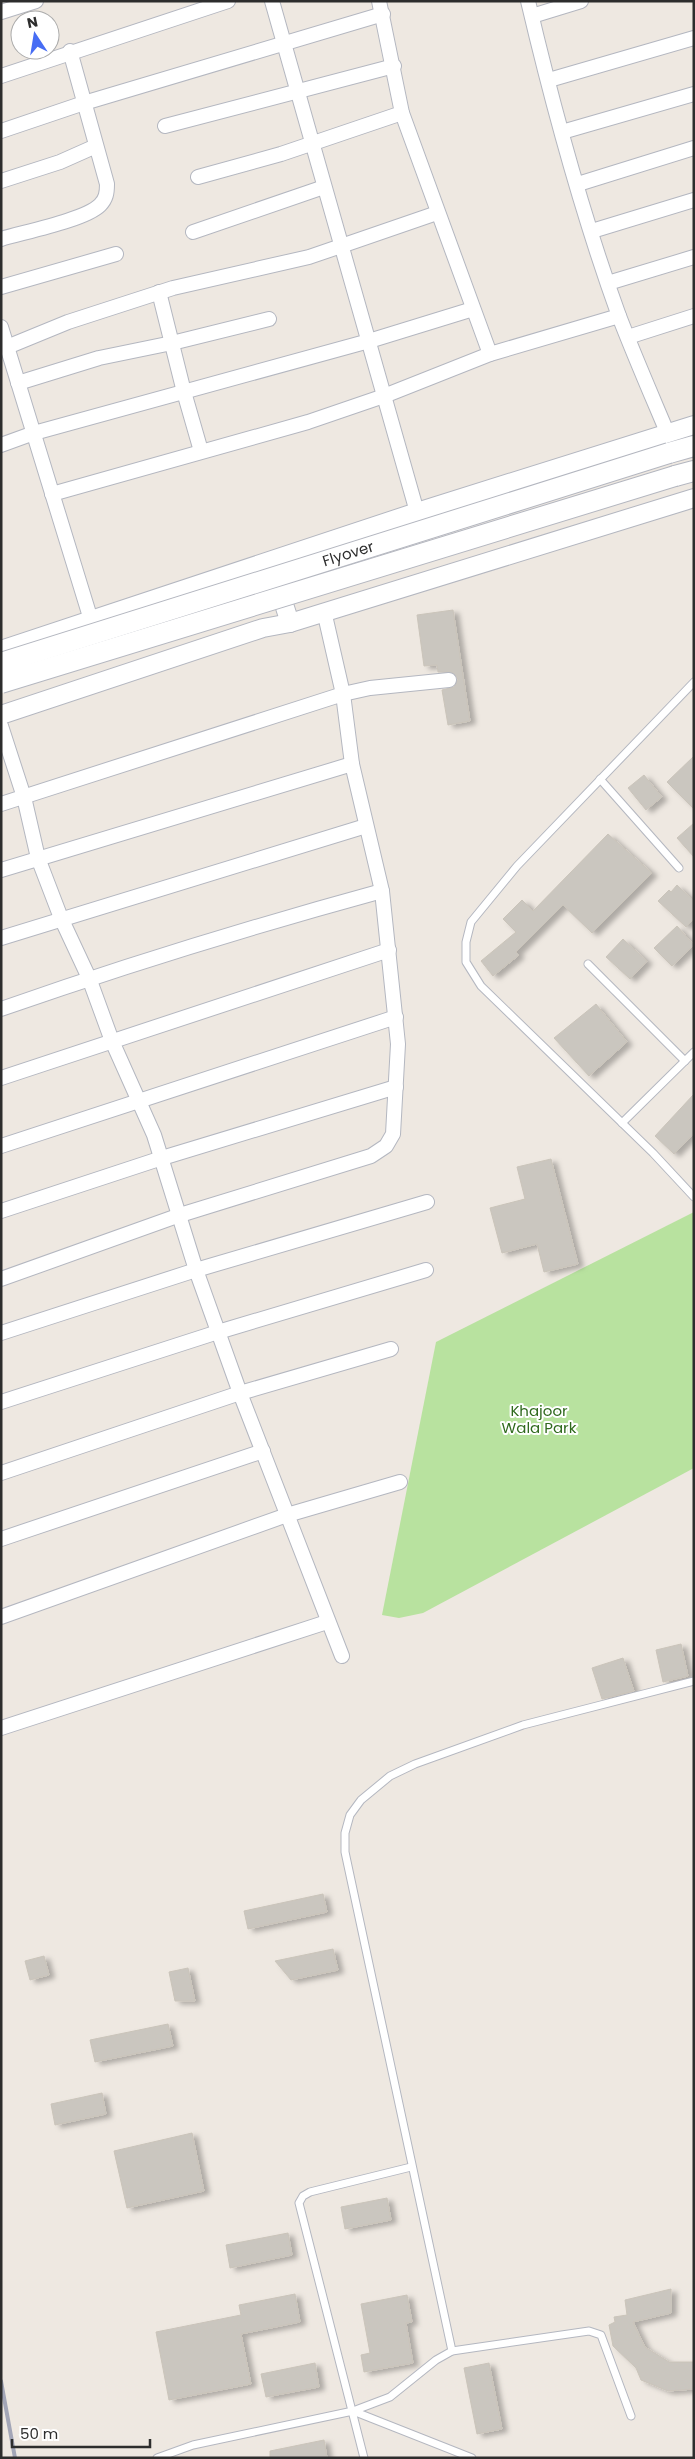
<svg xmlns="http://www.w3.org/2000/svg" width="695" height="2459" font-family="Poppins,sans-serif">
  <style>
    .green { fill: #b8e29f }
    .building { fill: #cac6bf; stroke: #cac4ba; filter: url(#shadow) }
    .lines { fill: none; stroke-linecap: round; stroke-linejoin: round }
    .service-casing { stroke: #b4b7c0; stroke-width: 9 }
    .minor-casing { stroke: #b4b7c0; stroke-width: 16 }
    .tertiary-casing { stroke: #b4b7c0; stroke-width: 20 }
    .secondary-casing { stroke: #b4b7c0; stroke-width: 22 }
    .service { stroke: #fff; stroke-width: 7 }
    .minor { stroke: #fff; stroke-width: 14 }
    .tertiary { stroke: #fff; stroke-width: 18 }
    .secondary { stroke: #fff; stroke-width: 20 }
    .rail { stroke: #a3a6b7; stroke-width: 4 }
    .secondary-bridge-casing { stroke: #b4b7c0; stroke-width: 22; stroke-linecap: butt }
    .secondary-bridge { stroke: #fff; stroke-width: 20 }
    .labels { text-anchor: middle; stroke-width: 4; stroke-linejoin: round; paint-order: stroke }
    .street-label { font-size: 15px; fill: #2d2d2d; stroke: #fff }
    .park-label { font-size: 15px; fill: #306a1e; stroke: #fff }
  </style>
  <defs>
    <filter id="shadow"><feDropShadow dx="5.5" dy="3" stdDeviation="2.5" flood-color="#0004"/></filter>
  </defs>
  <rect width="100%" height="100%" fill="#eee8e1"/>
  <path class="green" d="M694,1212V1468L423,1613L399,1618L382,1615L436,1342Z"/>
  <g class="building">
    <path d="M453,610L470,721L448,725L442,690L454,687L458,679L452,672H438L437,665L424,666L417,615Z"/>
    <path d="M694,756V809L667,782Z"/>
    <path d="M644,775L662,797L646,810L628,788Z"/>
    <path d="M694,823V857L677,838Z"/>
    <path d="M608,834L652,873L592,933L563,905L516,952L519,955L493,976L481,961L516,932L503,919L522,900L533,911Z"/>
    <path d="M677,885L694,901V919L686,927L658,901L669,890L671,892Z"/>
    <path d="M677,926L694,945L672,966L654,948Z"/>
    <path d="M623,939L647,961L630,979L606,957Z"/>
    <path d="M596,1004L627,1042L589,1076L554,1038Z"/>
    <path d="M694,1094V1133L674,1154L655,1136Z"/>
    <path d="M551,1159L578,1264L544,1272L537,1244L502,1253L490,1208L525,1199L517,1167Z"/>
    <path d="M681,1644L688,1676L663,1682L656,1650Z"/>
    <path d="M623,1658L634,1691L602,1699L592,1668Z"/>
    <path d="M323,1894L327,1912L248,1929L244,1911Z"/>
    <path d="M333,1949L338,1970L291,1980L275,1961Z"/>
    <path d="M44,1956L49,1975L30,1980L25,1961Z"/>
    <path d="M188,1968L195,2001H175L169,1972Z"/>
    <path d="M168,2024L173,2046L95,2062L90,2040Z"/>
    <path d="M102,2093L106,2114L55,2125L51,2104Z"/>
    <path d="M192,2133L204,2191L127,2208L114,2151Z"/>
    <path d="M387,2198L391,2220L345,2229L341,2207Z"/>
    <path d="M288,2233L292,2255L230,2268L226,2245Z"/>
    <path d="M671,2289V2313L633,2322L645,2347L669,2362H694V2389L668,2391L641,2380L636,2368L613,2346L609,2325L615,2322L614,2317L627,2315L625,2300Z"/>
    <path d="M295,2294L300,2322L241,2334L251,2384L169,2400L156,2332L241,2315L239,2305Z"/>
    <path d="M407,2295L412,2322L406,2323L413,2363L364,2372L361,2355L370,2353L361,2304Z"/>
    <path d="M315,2363L319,2387L266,2397L261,2374Z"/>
    <path d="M489,2363L502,2429L477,2434L464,2368Z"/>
    <path d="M324,2440L327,2458H270V2451Z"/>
  </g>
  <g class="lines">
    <g class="service-casing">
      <g id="service">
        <path d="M694,682L517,866L471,922L466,942V962L481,986L653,1153L694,1197"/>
        <path d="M600,779L679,868"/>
        <path d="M588,964L685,1061"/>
        <path d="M622,1123L694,1052"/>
        <path d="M452,2351L345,1852V1833L350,1815L361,1800L390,1776L415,1764L523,1725L694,1681"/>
        <path d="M353,2411L472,2458"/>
        <path d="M157,2458L193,2445L353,2411L390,2397L436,2360L452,2351L589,2331L601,2335L631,2416"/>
        <path d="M364,2458L299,2203L303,2196L310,2192L411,2167"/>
      </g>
    </g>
    <g class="minor-casing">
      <g id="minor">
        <path d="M272,1L417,512"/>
        <path d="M379,1L402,113L490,354"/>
        <path d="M528,1C553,107 582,214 619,316C634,355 651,394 667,432"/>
        <path d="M1,12L36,1"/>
        <path d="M532,16L581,1"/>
        <path d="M1,76L228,1"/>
        <path d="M549,80L694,38"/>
        <path d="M165,126L394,66"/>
        <path d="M1,131L84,103L383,14"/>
        <path d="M562,132L694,94"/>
        <path d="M198,177L281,154L402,113"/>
        <path d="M1,181L60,162L96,146"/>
        <path d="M578,184L694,148"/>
        <path d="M592,231L694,200"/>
        <path d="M193,232L324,187"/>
        <path d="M1,239C24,232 85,220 100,205C106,199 107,193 107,184L70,51"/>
        <path d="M608,283L694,257"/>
        <path d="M1,287L116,254"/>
        <path d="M159,292L184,392L201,451"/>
        <path d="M1,327L91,620"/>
        <path d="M628,337L694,316"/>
        <path d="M7,347L68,322L173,288L309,257L437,213"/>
        <path d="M18,383L99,358L172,343L269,319"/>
        <path d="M1,445L34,433L369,341L473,309"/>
        <path d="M52,494L308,422L384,396L490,354L619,316"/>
        <path d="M1,726L24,797L38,858L61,918L89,978L112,1041L154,1135L196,1270L240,1393L342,1656"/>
        <path d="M1,804L343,694L370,688L449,680"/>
        <path d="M1,870L352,764"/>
        <path d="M1,938L366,826"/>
        <path d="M1,1009C127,965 254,926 382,891"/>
        <path d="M1,1078L389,950"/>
        <path d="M1,1146L396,1017"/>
        <path d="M1,1211L162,1158L396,1087"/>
        <path d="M1,1279L180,1215L371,1156L386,1146L393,1134L398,1044L382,891L352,764L343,694L324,611"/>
        <path d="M1,1333L196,1270L427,1202"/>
        <path d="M1,1402L218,1332L426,1270"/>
        <path d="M1,1473L240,1393L391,1349"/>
        <path d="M1,1539L263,1451"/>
        <path d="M1,1617L287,1515L400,1482"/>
        <path d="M1,1728L327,1622"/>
      </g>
    </g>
    <g class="tertiary-casing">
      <g id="tertiary">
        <path d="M271,564L290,623"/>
        <path d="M1,650L417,512L694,425"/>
        <path d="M1,715L263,628L290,623L694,498"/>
      </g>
    </g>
    <g class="secondary-casing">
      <g id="secondary">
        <path d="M669,453L694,446"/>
        <path d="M675,476L694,471"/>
      </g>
    </g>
    <use href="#service" class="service"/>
    <use href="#minor" class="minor"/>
    <use href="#tertiary" class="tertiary"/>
    <use href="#secondary" class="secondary"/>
    <path class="rail" d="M1,2381L15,2458"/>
    <g class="secondary-bridge-casing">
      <g id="secondary-bridge">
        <path id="s1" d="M1,663L669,453"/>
        <path d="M1,683L675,476"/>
      </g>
    </g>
    <use href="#secondary-bridge" class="secondary-bridge"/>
  </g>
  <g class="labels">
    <g class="street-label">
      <text dy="5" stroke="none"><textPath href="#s1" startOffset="364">Flyover</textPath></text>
    </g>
    <g class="park-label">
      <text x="539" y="1416">Khajoor<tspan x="539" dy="17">Wala Park</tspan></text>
    </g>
  </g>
  <rect width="695" height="2459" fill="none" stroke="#2d2d2d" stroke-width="5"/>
  <g transform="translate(35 35) rotate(348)"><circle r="24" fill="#ffffff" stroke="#ababab"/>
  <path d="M0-4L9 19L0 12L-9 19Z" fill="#476df4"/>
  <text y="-8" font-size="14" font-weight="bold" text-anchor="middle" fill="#2d2d2d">N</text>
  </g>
  <path d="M12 2439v8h138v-8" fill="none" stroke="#2d2d2d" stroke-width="2.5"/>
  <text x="20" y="2439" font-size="15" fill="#2d2d2d" stroke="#ffffff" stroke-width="4" paint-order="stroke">50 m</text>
</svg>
